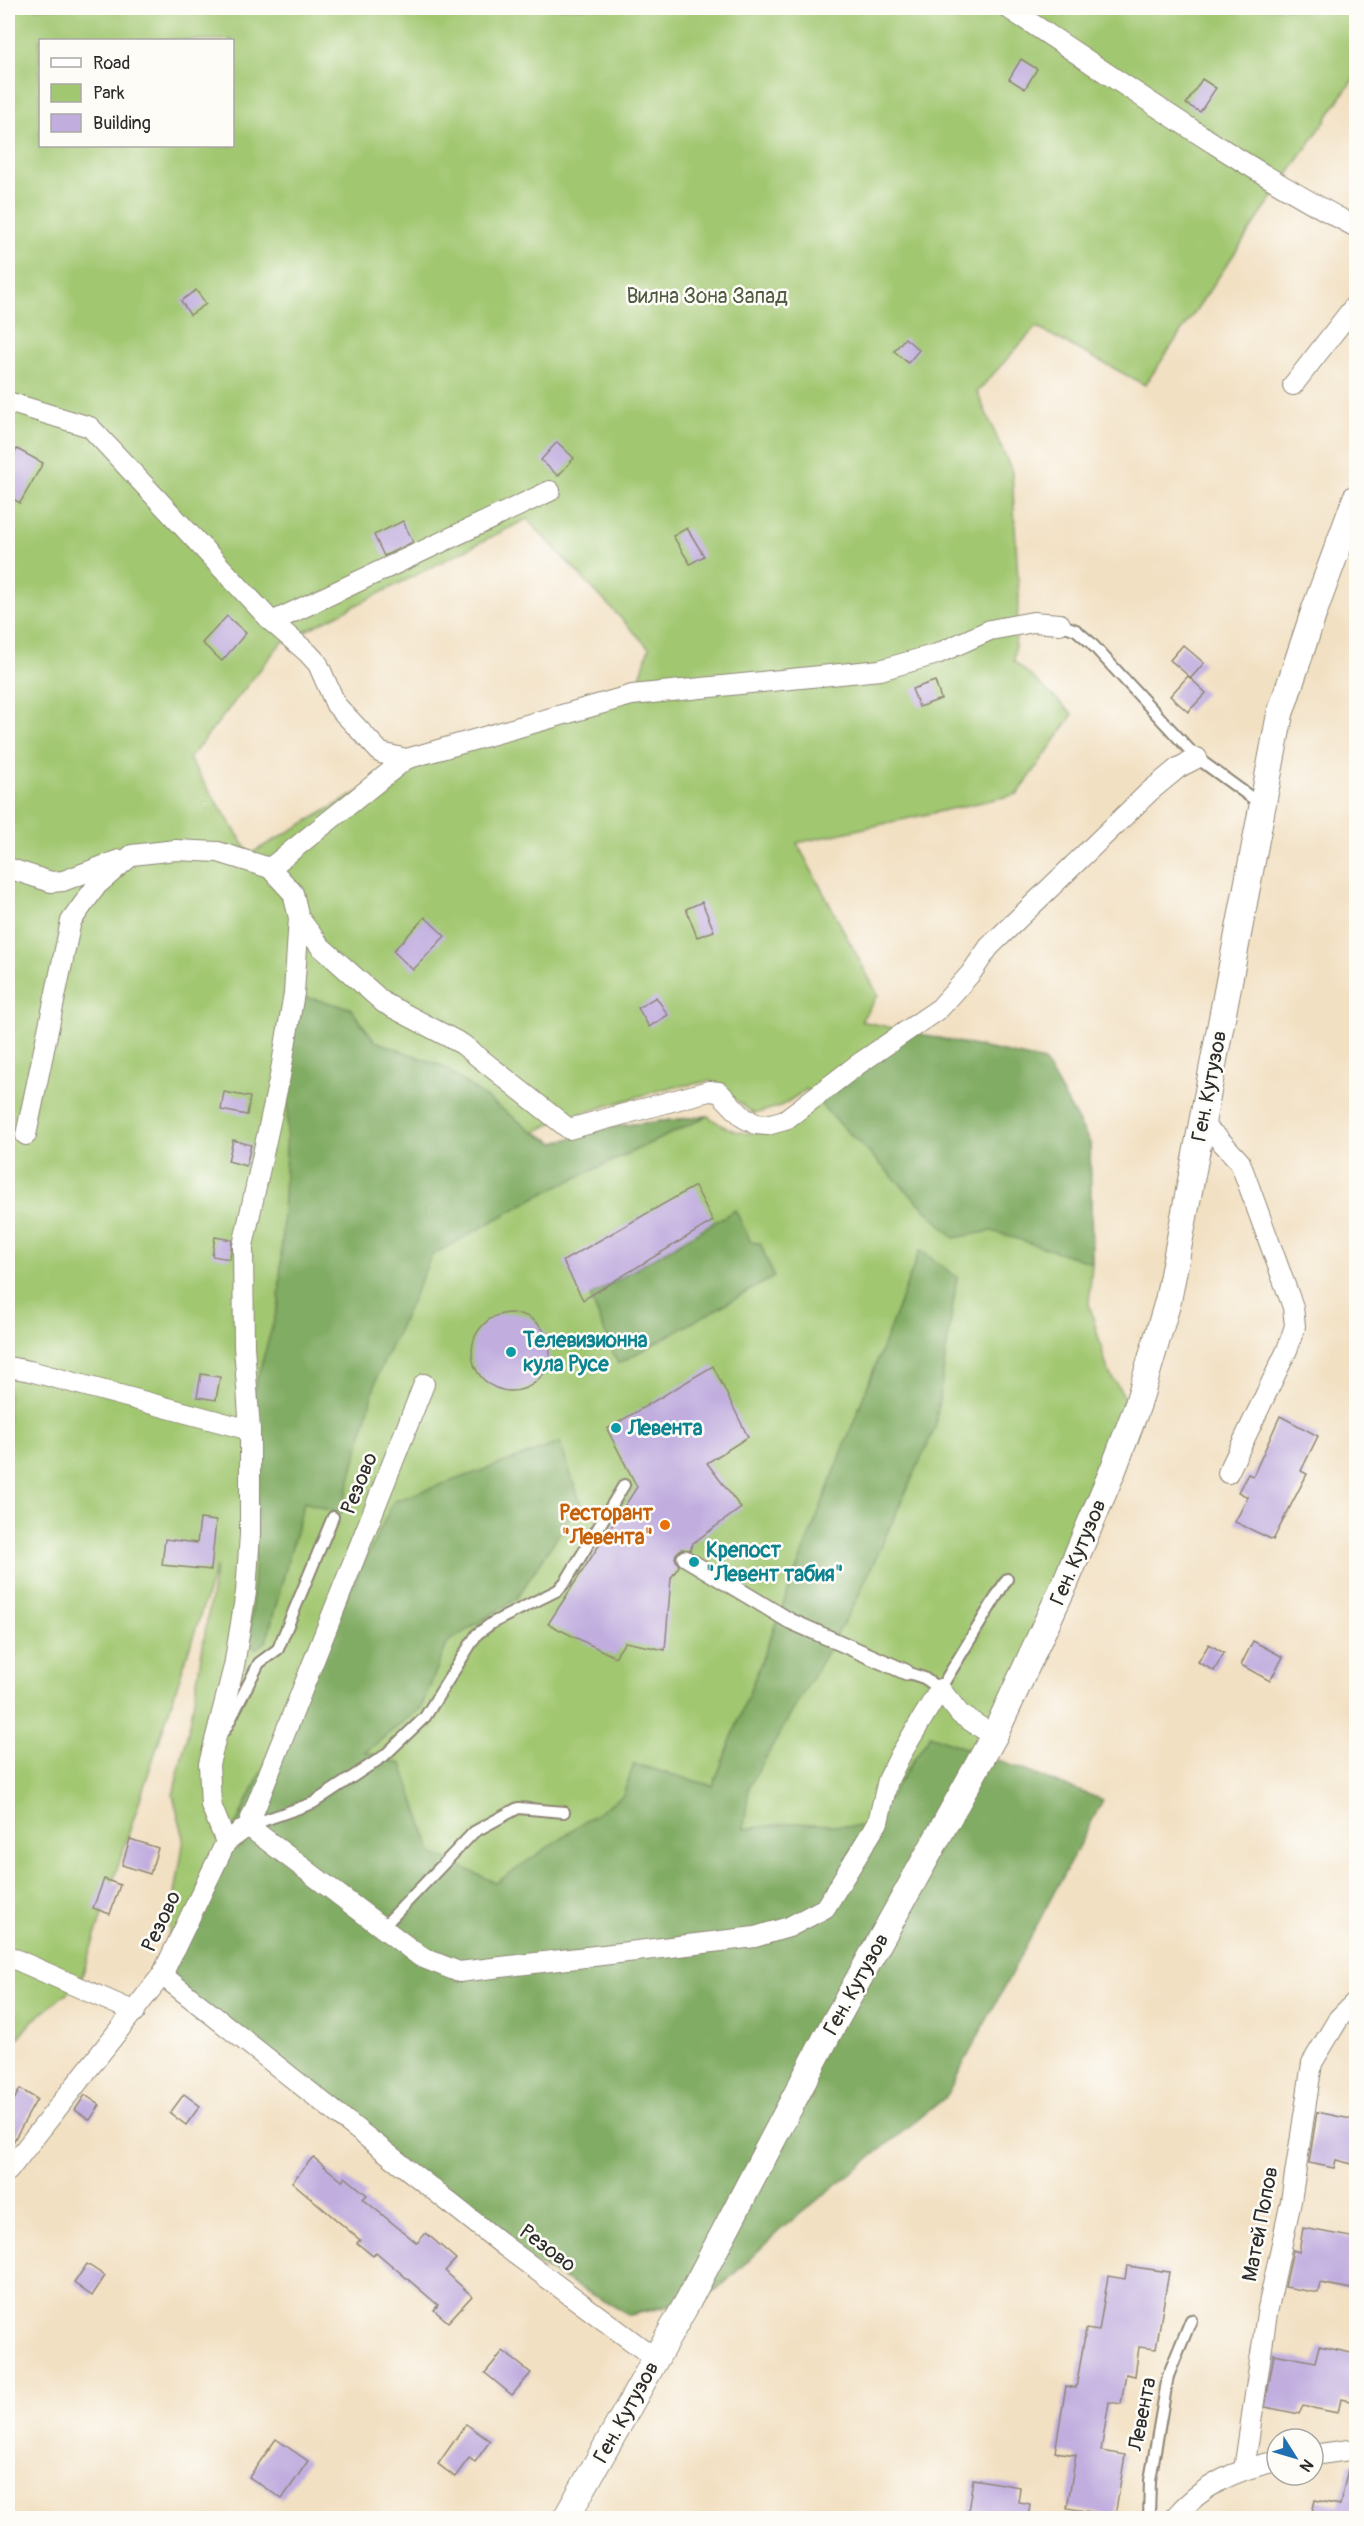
<svg xmlns="http://www.w3.org/2000/svg" width="1364" height="2526" font-family="Pangolin,sans-serif">
  <style>
    .green { fill: #a2c771; stroke: #66794e; stroke-width: 1.5; fill-rule: evenodd }
    .forest { fill: #81ac63; stroke: #566c47; stroke-width: 1.5 }
    .building { fill: #c1aedf }
    .lines { fill: none; stroke-linecap: round; stroke-linejoin: round }
    .service-casing { stroke: #8e8676; stroke-width: 14 }
    .pedestrian-casing { stroke: #8e8676; stroke-width: 18 }
    .minor-casing { stroke: #8e8676; stroke-width: 22 }
    .tertiary-casing { stroke: #8e8676; stroke-width: 28 }
    .service { stroke: #fff; stroke-width: 10 }
    .pedestrian { stroke: #fff; stroke-width: 15 }
    .minor { stroke: #fff; stroke-width: 20 }
    .tertiary { stroke: #fff; stroke-width: 26 }
    .culture-dot { fill: #0f9aa8; stroke: #fdfcf7; stroke-width: 2 }
    .food-dot { fill: #e8710a; stroke: #fdfcf7; stroke-width: 2 }
    .labels { text-anchor: middle; stroke-width: 5; stroke-linejoin: round; paint-order: stroke }
    .park-label { font-size: 21px; fill: #4f5a40; stroke: #fdfcf7 }
    .street-label { font-size: 21px; fill: #2b2b2b; stroke: #fdfcf7 }
    .culture-label { font-size: 21px; font-weight: bold; fill: #0d838f; stroke: #fdfcf7; text-anchor: start }
    .food-label { font-size: 21px; font-weight: bold; fill: #c56008; stroke: #fdfcf7; text-anchor: end }
  </style>
  <rect width="100%" height="100%" fill="#fdfcf7"/>
  <filter id="ink" filterUnits="userSpaceOnUse"><feTurbulence type="fractalNoise" baseFrequency=".0167" numOctaves="2"/><feDisplacementMap in="SourceGraphic" scale="12" xChannelSelector="R" yChannelSelector="G"/><feConvolveMatrix kernelMatrix="1 2 1 2 8 2 1 2 1" color-interpolation-filters="sRGB"/></filter>
  <filter id="wash" filterUnits="userSpaceOnUse"><feTurbulence type="fractalNoise" baseFrequency=".008" numOctaves="4" result="noise"/><feDisplacementMap in="SourceGraphic" scale="24" xChannelSelector="R" yChannelSelector="G"/><feGaussianBlur stdDeviation="1.35" result="paint"/><feColorMatrix in="noise" values="0 0 0 0 0 0 0 0 0 0 0 0 0 0 0 0 0 1.4 0 .05"/><feComposite in="paint" operator="in"/></filter>
  <g filter="url(#wash)">
    <rect width="100%" height="100%" fill="#f2e0c2"/>
    <path class="green" d="M8,8H1356V75L1145,385L1036,327L977,392L1012,472L1019,596L1014,661L1073,714L1018,794L797,843L878,995L861,1021L1044,1061L1090,1143L1092,1263L1089,1304L1108,1371L1124,1396L1123,1405L1128,1428L1066,1581L687,2303L630,2315L162,1975L184,1838L173,1795L190,1723L216,1567L80,1982L31,2022L8,2051ZM40,40H232V146H40ZM527,519L649,648L637,688L436,748L250,854L189,759L281,643ZM711,1081L754,1114L781,1106L807,1089L814,1098C775,1125 753,1151 708,1116L617,1126L555,1143L535,1132L556,1121L664,1089Z"/>
    <g class="forest">
      <path d="M293,994L350,1008L375,1041L440,1065L534,1132L554,1143L617,1126L708,1116L538,1196L432,1255L377,1377L341,1514L304,1502L266,1642L256,1649L250,1642L257,1515L254,1390L279,1303Z"/>
      <path d="M906,1031L1044,1061L1090,1143L1092,1263L992,1231L954,1238L814,1098Z"/>
      <path d="M735,1210L751,1242L760,1243L774,1277L618,1364L590,1296Z"/>
      <path d="M920,1250L957,1277L935,1428L855,1603L749,1787L744,1829L794,1823L870,1827L930,1735L1103,1800L946,2097L780,2230L716,2291L630,2315L507,2248L162,1975L394,1501L560,1443L580,1502L516,1599L448,1642L421,1708L365,1752L402,1764L432,1853L496,1883L623,1795L634,1764L713,1786Z"/>
    </g>
    <g id="blocks">
      <g class="building">
        <path d="M1021,59L1037,69L1025,89L1009,79Z"/>
        <path d="M1202,79L1216,88L1200,112L1186,104Z"/>
        <path d="M196,290L206,304L190,315L181,301Z"/>
        <path d="M905,338L919,350L908,363L894,351Z"/>
        <path d="M557,442L574,458L558,476L541,460Z"/>
        <path d="M17,449L43,463L20,503L8,496V465Z"/>
        <path d="M403,521L413,542L384,556L374,535Z"/>
        <path d="M687,528L704,556L690,564L673,536Z"/>
        <path d="M227,616L246,633L222,661L202,643Z"/>
        <path d="M1183,645L1204,663L1191,678L1170,660Z"/>
        <path d="M1188,676L1206,693L1188,712L1170,696Z"/>
        <path d="M935,681L941,699L919,707L912,689Z"/>
        <path d="M702,902L714,931L697,937L686,909Z"/>
        <path d="M425,917L445,936L413,970L393,951Z"/>
        <path d="M656,997L668,1015L649,1027L638,1008Z"/>
        <path d="M224,1092L250,1097L247,1115L221,1110Z"/>
        <path d="M233,1140L251,1145L246,1166L228,1161Z"/>
        <path d="M695,1186L713,1221L583,1300L563,1261Z"/>
        <path d="M215,1237L232,1240L230,1259L212,1256Z"/>
        <circle cx="511" cy="1352" r="39"/>
        <path d="M713,1366L748,1437L707,1463L741,1508L693,1543L690,1550L681,1549L676,1554L675,1558L679,1566L671,1578L665,1650L625,1642L615,1657L548,1624L637,1487L607,1429Z"/>
        <path d="M201,1374L220,1377L216,1400L197,1397Z"/>
        <path d="M1280,1416L1318,1436L1301,1471L1307,1474L1273,1540L1235,1522L1248,1497L1238,1492L1248,1474L1253,1476Z"/>
        <path d="M200,1519L216,1521L211,1570L162,1565L165,1539L197,1543Z"/>
        <path d="M1253,1641L1283,1657L1270,1681L1241,1665Z"/>
        <path d="M1209,1644L1224,1653L1214,1671L1198,1662Z"/>
        <path d="M130,1839L158,1848L150,1874L122,1865Z"/>
        <path d="M104,1879L120,1885L110,1914L93,1908Z"/>
        <path d="M20,2089L37,2099L8,2151V2111Z"/>
        <path d="M184,2094L200,2106L186,2125L170,2113Z"/>
        <path d="M85,2095L100,2105L90,2120L75,2110Z"/>
        <path d="M1317,2112L1356,2120V2165L1336,2160L1334,2168L1309,2163Z"/>
        <path d="M313,2157L342,2181L345,2177L367,2195L363,2199L417,2243L426,2233L456,2259L445,2271L472,2296L448,2322L434,2310L438,2305L376,2252L373,2256L357,2243L360,2240L292,2182Z"/>
        <path d="M1303,2228L1356,2238V2277L1353,2276L1351,2289L1320,2283L1318,2293L1285,2287L1293,2250L1299,2252Z"/>
        <path d="M87,2264L105,2276L92,2296L74,2283Z"/>
        <path d="M1127,2266L1169,2272L1156,2349L1139,2347L1135,2376L1126,2374L1121,2404L1109,2402L1101,2451L1125,2455L1115,2516L1067,2508L1076,2455L1055,2452L1066,2386L1076,2388L1086,2329L1099,2331L1108,2276L1125,2279Z"/>
        <path d="M1319,2346L1356,2354V2402L1341,2399L1338,2413L1303,2406L1299,2414L1265,2407L1274,2354L1315,2362Z"/>
        <path d="M503,2351L531,2373L512,2395L485,2373Z"/>
        <path d="M466,2424L490,2441L475,2462L469,2458L455,2477L438,2464Z"/>
        <path d="M276,2439L308,2461L282,2499L249,2477Z"/>
        <path d="M1349,2464H1356V2518H1311L1315,2500L1340,2505Z"/>
        <path d="M973,2479L1020,2487L1018,2502L1030,2504L1028,2518H967Z"/>
      </g>
    </g>
  </g>
  <g filter="url(#ink)">
    <use href="#blocks" fill-opacity="0" stroke="#8e8676" stroke-width="1.5"/>
    <g class="lines">
      <g class="service-casing">
        <g id="service">
          <path d="M1060,624L1076,630L1090,642L1197,758L1263,806"/>
          <path d="M906,1672L924,1678L940,1689L1007,1579"/>
          <path d="M225,1730L259,1663L278,1649L333,1517"/>
          <path d="M248,1826L313,1803L384,1756L425,1717L477,1634L492,1623L558,1590L566,1581L624,1485"/>
          <path d="M382,1928L474,1832L518,1808L564,1812"/>
          <path d="M1149,2518L1150,2480L1168,2376L1191,2320"/>
        </g>
      </g>
      <g class="pedestrian-casing">
        <path id="pedestrian" d="M685,1558L790,1621L906,1672"/>
      </g>
      <g class="minor-casing">
        <g id="minor">
          <path d="M1008,8C1123,83 1235,163 1356,227"/>
          <path d="M1293,385L1356,304"/>
          <path d="M8,402L90,427L272,622L308,653L318,664L336,705L381,753L406,759L632,695L880,670L937,654L990,630L1033,622L1060,624"/>
          <path d="M272,622L550,491"/>
          <path d="M406,759L270,868L293,893L299,918L320,946L384,1003L462,1044L569,1129L709,1091L719,1092L744,1118L756,1124L767,1125L785,1120L857,1065L940,1008L971,973L989,947L1149,792L1178,768L1197,758"/>
          <path d="M8,868L51,882L63,881L119,860"/>
          <path d="M1202,1125L1218,1138L1240,1162L1293,1307L1295,1326L1287,1350L1228,1473"/>
          <path d="M26,1135L71,921L97,885L132,855L176,850L218,852L270,868"/>
          <path d="M8,1367L30,1371L250,1430"/>
          <path d="M424,1384L248,1826L226,1842L162,1975L507,2248L656,2359"/>
          <path d="M248,1826L421,1957L459,1972L755,1937L789,1927L825,1908L878,1822L888,1780L901,1754L940,1689L960,1714L994,1736"/>
          <path d="M226,1842L211,1805L209,1764L234,1666L246,1592L250,1534V1430L244,1346L243,1246L280,1076L294,993L299,918"/>
          <path d="M8,1956L135,2012"/>
          <path d="M8,2171L162,1975"/>
          <path d="M1313,2455L1356,2449"/>
          <path d="M1244,2470L1267,2313L1291,2201L1312,2063L1339,2018L1356,2001"/>
          <path d="M1174,2518C1202,2485 1235,2470 1277,2461"/>
        </g>
      </g>
      <g class="tertiary-casing">
        <path id="tertiary" d="M566,2518L687,2303L828,2034L994,1736L1066,1581L1113,1470L1138,1404L1168,1301L1280,714L1315,609L1356,498"/>
      </g>
      <use href="#service" class="service"/>
      <use href="#pedestrian" class="pedestrian"/>
      <use href="#minor" class="minor"/>
      <use href="#tertiary" class="tertiary"/>
    </g>
  </g>
  <g class="culture-dot">
    <circle cx="511" cy="1352" r="6"/>
    <circle cx="616" cy="1428" r="6"/>
    <circle cx="694" cy="1562" r="6"/>
  </g>
  <circle class="food-dot" cx="665" cy="1525" r="6"/>
  <g class="labels">
    <g class="park-label">
      <text x="707" y="303">Вилна Зона Запад</text>
    </g>
    <g class="street-label">
      <text transform="translate(1209 1086) rotate(-79)" y="7">Ген. Кутузов</text>
      <text transform="translate(359 1483) rotate(-68)" y="7">Резово</text>
      <text transform="translate(1078 1552) rotate(-67)" y="7">Ген. Кутузов</text>
      <text transform="translate(161 1921) rotate(-65)" y="7">Резово</text>
      <text transform="translate(856 1984) rotate(-61)" y="7">Ген. Кутузов</text>
      <text transform="translate(1260 2224) rotate(-79)" y="7">Матей Попов</text>
      <text transform="translate(548 2248) rotate(37)" y="7">Резово</text>
      <text transform="translate(626 2412) rotate(-61)" y="7">Ген. Кутузов</text>
      <text transform="translate(1142 2414) rotate(-79)" y="7">Левента</text>
    </g>
    <g class="culture-label">
      <text x="523" y="1347">Телевизионна<tspan x="523" dy="24">кула Русе</tspan></text>
      <text x="628" y="1435">Левента</text>
      <text x="706" y="1557">Крепост<tspan x="706" dy="24">"Левент табия"</tspan></text>
    </g>
    <g class="food-label">
      <text x="653" y="1520">Ресторант<tspan x="653" dy="24">"Левента"</tspan></text>
    </g>
  </g>
  <rect width="1364" height="2526" fill="none" stroke="#fdfcf7" stroke-width="30"/>
  <rect x="39" y="39" width="195" height="108" fill="#fdfcf7" stroke="#a9a8a5" stroke-width="1.5"/>
  <rect x="51" y="58" width="30" height="9" fill="#ffffff" stroke="#a9a8a5" stroke-width="1.5"/>
  <text x="93" y="69" font-size="18" fill="#2b2b2b">Road</text>
  <rect x="51" y="84" width="30" height="18" fill="#a2c771" stroke="#a9a8a5" stroke-width="1.5"/>
  <text x="93" y="99" font-size="18" fill="#2b2b2b">Park</text>
  <rect x="51" y="114" width="30" height="18" fill="#c1aedf" stroke="#a9a8a5" stroke-width="1.5"/>
  <text x="93" y="129" font-size="18" fill="#2b2b2b">Building</text>
  <g transform="translate(1295 2457) rotate(127)"><circle r="28" fill="#fdfcf7" stroke="#a9a8a5" stroke-width="1.5"/>
  <path d="M0-4.5L10 22L0 15L-10 22Z" fill="#1f6fb2"/>
  <text y="-9" font-size="16" font-weight="bold" text-anchor="middle" fill="#2b2b2b">N</text>
  </g>
</svg>
